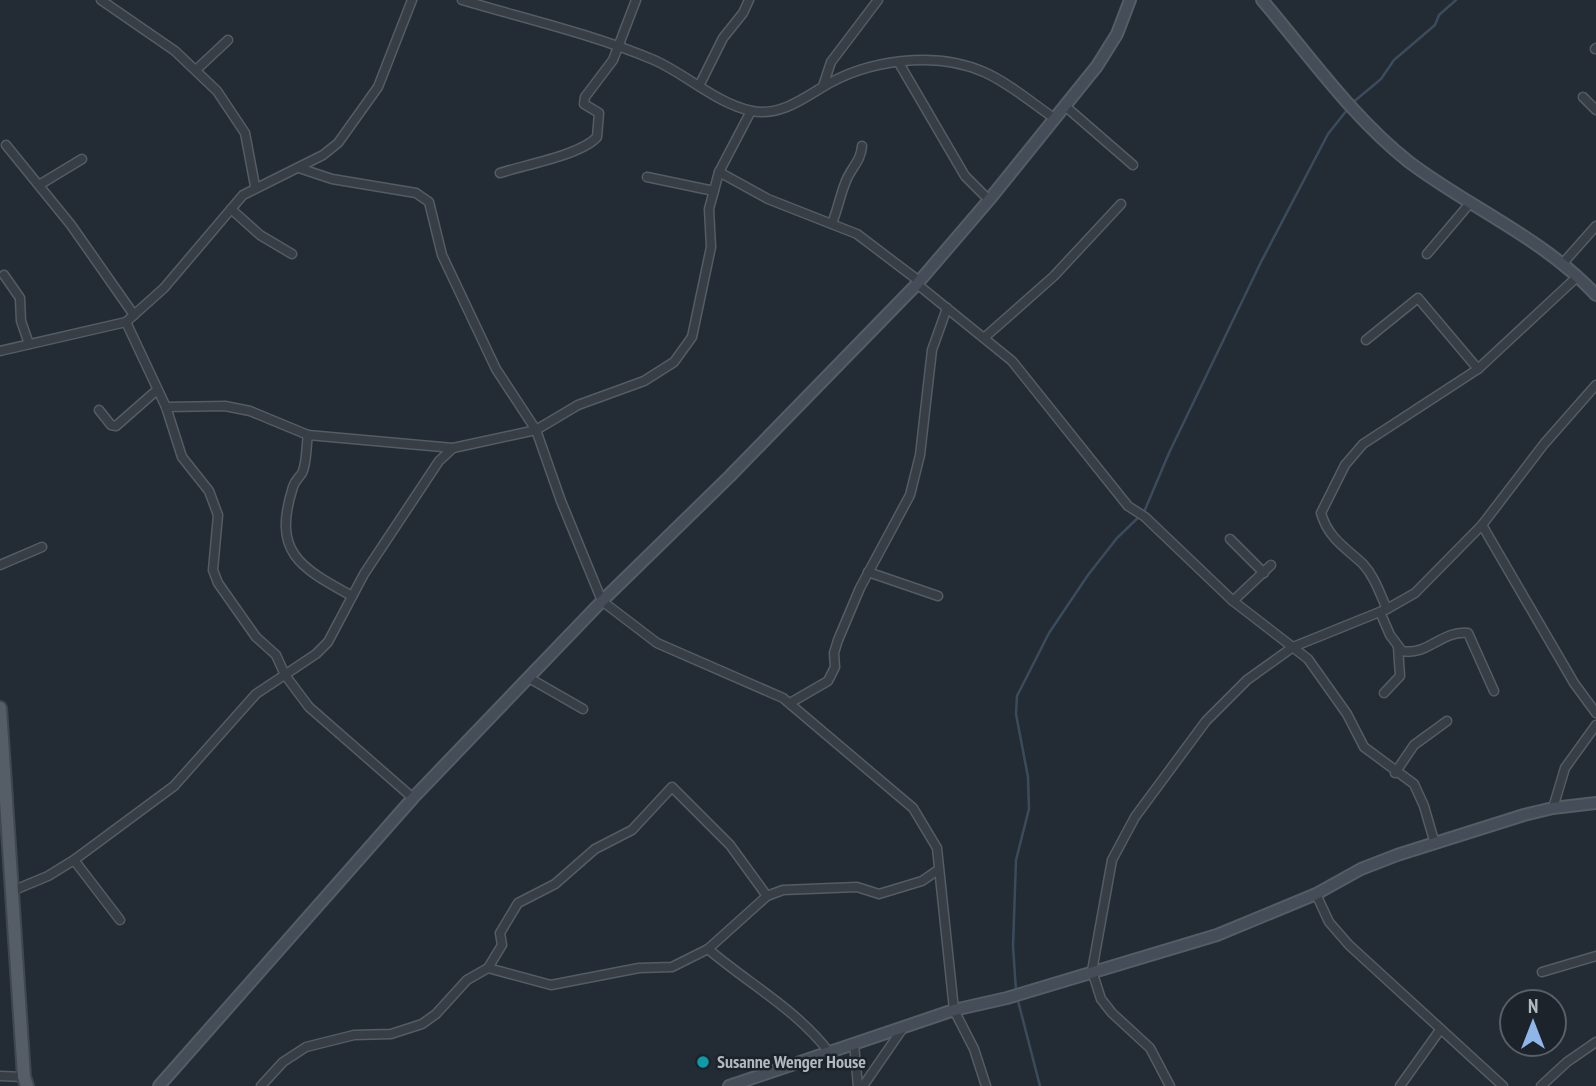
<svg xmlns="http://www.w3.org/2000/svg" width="1596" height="1086" font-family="'PT Sans Narrow',sans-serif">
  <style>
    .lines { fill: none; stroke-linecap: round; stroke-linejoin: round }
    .stream { stroke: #3b4b5c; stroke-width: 2.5 }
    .street-casing { stroke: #545c64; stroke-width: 11 }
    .secondary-casing { stroke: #545c64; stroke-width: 14 }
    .primary-casing { stroke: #40474f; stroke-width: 16 }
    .street { stroke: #373e46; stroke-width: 8 }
    .secondary { stroke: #454d58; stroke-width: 10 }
    .primary { stroke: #555d66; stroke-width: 12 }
    .culture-dot { fill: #0f9aa8; stroke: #1c232b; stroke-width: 2.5 }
    .labels { text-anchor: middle; stroke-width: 5; stroke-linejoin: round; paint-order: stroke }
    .poi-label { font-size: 18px; font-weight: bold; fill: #b1b9c2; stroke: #1c232b; text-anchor: start }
  </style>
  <rect width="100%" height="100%" fill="#232c35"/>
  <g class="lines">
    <g class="stream">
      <path d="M1351,104L1381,79L1394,60L1435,25L1439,15L1456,0"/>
      <path d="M1016,991L1013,946L1016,860L1029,809L1028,777L1016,714L1017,696L1049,633L1088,575L1117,538L1144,512L1169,453L1261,262L1328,134L1347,110"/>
      <path d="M1017,997L1040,1086"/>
    </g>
    <g class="street-casing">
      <g id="street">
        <path d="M101,0L175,51L217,91L245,133L255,186"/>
        <path d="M462,0C526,19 592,34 654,60C686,74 717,104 752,111C778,116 800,101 821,88C866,60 935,50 984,72C1009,83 1032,103 1054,118"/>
        <path d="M1595,49L1596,48"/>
        <path d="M899,63L965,176L989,200"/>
        <path d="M197,69L228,40"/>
        <path d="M700,84L723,38L743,13L749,0"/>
        <path d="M823,86L831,62L878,0"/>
        <path d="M1583,97L1596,110"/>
        <path d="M1065,106L1133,165"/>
        <path d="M6,145L71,225L134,315"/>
        <path d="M299,168L332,179L416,193L429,202L442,255L496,369L536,430L561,501L602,601L657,643L783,698L913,808L937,848L954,1010L974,1049L986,1086"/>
        <path d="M719,172L768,199L857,234L919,281"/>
        <path d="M500,173C524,165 581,155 597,137L599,113L584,104L585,97L613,60L636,0"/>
        <path d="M647,177L714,191"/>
        <path d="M39,185L82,159"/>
        <path d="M231,209L260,235L292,254"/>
        <path d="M832,223C838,209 840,195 846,181C851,168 861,161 862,146"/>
        <path d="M1427,254L1471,202"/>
        <path d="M1564,262L1596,226"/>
        <path d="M4,275L20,298L21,321L29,344"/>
        <path d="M917,284L1012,361L1128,506L1145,517L1233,601L1308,659L1347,714L1364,747L1414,784L1424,806L1435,844"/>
        <path d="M126,322L166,407L182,457L209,491L218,515L213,570L218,583L256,637L276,655L285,675L309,707L413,798"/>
        <path d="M985,337L1054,276L1121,204"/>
        <path d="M1366,340L1418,298L1478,369"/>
        <path d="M0,351L126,322L164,288L243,195L323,155L338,143L378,87L412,0"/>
        <path d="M166,407L225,406L250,411L308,435L453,448L536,430L578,405L644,381L674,362L692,337L711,247L709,209L719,172L751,111"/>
        <path d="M99,410L111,425L116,426L157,390"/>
        <path d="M308,435C306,446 307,464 302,473C299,478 295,480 293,487C272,552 299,567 352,596"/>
        <path d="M1482,525L1574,683L1596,713"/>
        <path d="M1230,539L1264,573"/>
        <path d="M0,565L42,547"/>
        <path d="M868,572L938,596"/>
        <path d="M1233,601L1271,565"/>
        <path d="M1387,609C1380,594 1375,577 1363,564C1346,548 1328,538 1321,513L1345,465L1363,444L1478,369L1578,276"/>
        <path d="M1380,612L1390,635L1402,651C1428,656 1442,630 1468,633L1494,691"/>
        <path d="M529,678L583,709"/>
        <path d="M1384,693L1400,676L1398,647"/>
        <path d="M790,703L828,681L835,667L834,653L838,640L860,588L910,495L920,455L932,350L947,308"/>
        <path d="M1395,773L1414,745L1447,721"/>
        <path d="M1553,808L1565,768L1596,725"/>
        <path d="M74,860L120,920"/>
        <path d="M12,891L48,876L74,860L174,786L256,694L316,654L328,642L364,574L439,461L453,448"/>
        <path d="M1316,894L1329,922L1349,945L1503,1086"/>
        <path d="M708,949C749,984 796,1009 829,1052"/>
        <path d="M488,968L551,985L639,968L672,967L708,949L767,896L783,890L857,887L879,894L922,881L938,870"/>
        <path d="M1542,972L1596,956"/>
        <path d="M854,1044L858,1086"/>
        <path d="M0,1076L24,1077"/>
        <path d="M261,1086L283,1062L306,1047L354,1035L391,1034L422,1024L436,1014L467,980L488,968L502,945L500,933L518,903L555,884L595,849L632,830L672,787L730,845L767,896"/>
        <path d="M863,1086L903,1028"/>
        <path d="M1170,1086L1150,1048L1112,1013L1101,999L1092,971L1112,860L1135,817L1206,721L1247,680L1293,647L1387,609L1415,593L1482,525L1544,444L1596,385"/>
        <path d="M1400,1086L1440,1030"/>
        <path d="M1541,1086L1567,1062L1596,1042"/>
      </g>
    </g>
    <g class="secondary-casing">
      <g id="secondary">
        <path d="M1262,0C1309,55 1352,117 1409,162C1470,208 1543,238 1596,295"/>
        <path d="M159,1086L413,798L602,601L730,476L917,284L989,200L1097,66L1117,34L1130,0"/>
        <path d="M729,1086L954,1010L1007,998L1217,935L1316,894L1361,869L1397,855L1524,815L1553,808L1596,803"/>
      </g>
    </g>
    <g class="primary-casing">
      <path id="primary" d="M0,708L24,1077L27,1086"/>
    </g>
    <use href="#street" class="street"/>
    <use href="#secondary" class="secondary"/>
    <use href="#primary" class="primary"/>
  </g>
  <circle class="culture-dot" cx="703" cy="1062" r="7"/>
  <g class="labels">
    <g class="poi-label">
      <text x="717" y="1068">Susanne Wenger House</text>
    </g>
  </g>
  <g transform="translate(1533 1023)"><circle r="33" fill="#1c232b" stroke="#585f67" stroke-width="2"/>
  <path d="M0-5L12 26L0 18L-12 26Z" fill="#90b6e9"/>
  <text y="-10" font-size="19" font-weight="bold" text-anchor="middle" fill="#b1b9c2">N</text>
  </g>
</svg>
